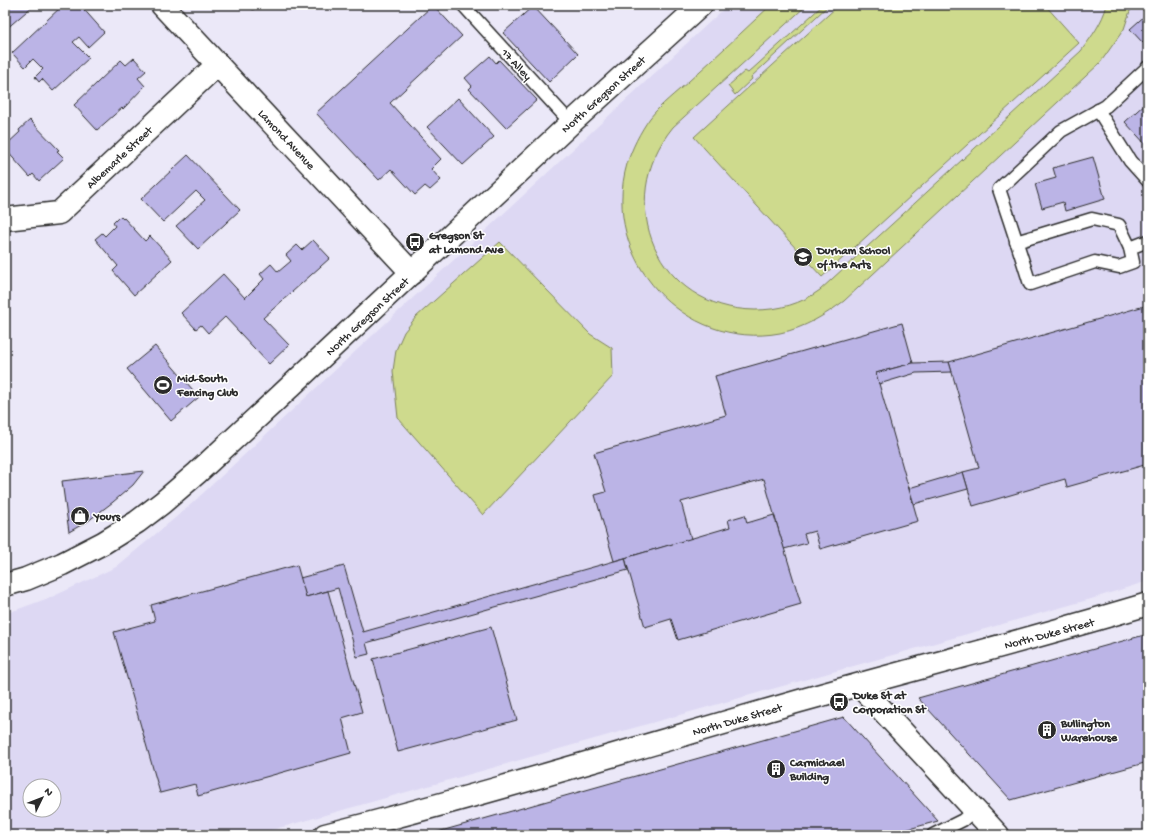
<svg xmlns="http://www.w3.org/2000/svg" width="1153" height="840" font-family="'Gochi Hand',sans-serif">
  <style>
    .built { fill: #ddd8f3; fill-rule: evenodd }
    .green { fill: #ceda8d; stroke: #7c825c }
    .building { fill: #bbb4e6; stroke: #2b2b2b }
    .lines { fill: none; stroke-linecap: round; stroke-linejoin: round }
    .lane-casing { stroke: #2b2b2b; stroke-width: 15 }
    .street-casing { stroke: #2b2b2b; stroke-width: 25 }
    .secondary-casing { stroke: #2b2b2b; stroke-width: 25 }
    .lane { stroke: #fff; stroke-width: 12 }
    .street { stroke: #fff; stroke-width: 22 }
    .secondary { stroke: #fff; stroke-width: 22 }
    .labels { text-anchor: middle; stroke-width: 3; stroke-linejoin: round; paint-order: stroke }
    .street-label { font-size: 12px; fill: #2b2b2b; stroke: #fff }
    .poi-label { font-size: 12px; font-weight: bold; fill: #2b2b2b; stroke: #fff; text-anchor: start }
  </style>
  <rect width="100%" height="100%" fill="#ebe8f8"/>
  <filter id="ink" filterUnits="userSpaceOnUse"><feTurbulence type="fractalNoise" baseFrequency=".025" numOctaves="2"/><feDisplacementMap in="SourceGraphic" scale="8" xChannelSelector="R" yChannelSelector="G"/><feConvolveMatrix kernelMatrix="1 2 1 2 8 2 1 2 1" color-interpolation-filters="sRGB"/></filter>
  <g filter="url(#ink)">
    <path class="built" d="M728,5H1148V581L1091,599L254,835H5V614L54,596L116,567L187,508ZM30,786H54V810H30Z"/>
    <g class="green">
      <path d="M771,5H807L673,127C612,202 657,309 755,310C779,310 801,304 820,290L1081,51C1092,36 1102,23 1107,5H1132L1124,29L1100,63L844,301C825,315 805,328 780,333C684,351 600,258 627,164C632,148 640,132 650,118C661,104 676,93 689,81C717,56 744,30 771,5Z"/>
      <path d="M823,5H829L751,77L752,79L735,95L728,86L745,71L748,73Z"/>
      <path d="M839,5H1045L1079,43L822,277L694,137Z"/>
      <path d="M500,242L590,334L612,348L613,376L483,515L398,418L393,371L396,350L404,332L416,317Z"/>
    </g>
    <g class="building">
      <path d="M5,5H34L5,30Z"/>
      <path d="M63,5L66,6L67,5H80L104,32L88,47L79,37L73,42L89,58L53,91L42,79L39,82L35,77L43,69L33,59L25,67L12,53Z"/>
      <path d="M248,5H258L253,10Z"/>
      <path d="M433,5L462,36L390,103L441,159L431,169L441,180L430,190L425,186L415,195L391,169L379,180L316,113Z"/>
      <path d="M533,6L578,54L549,82L503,33Z"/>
      <path d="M1148,13V38L1143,43L1130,29Z"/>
      <path d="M490,56L496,63L499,60L537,100L506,128L469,89L472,86L465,78Z"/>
      <path d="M134,58L146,71L138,78L145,86L123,109L122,108L97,130L74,105L121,60L126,65Z"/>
      <path d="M458,98L494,137L463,165L427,127Z"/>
      <path d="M1148,101V147L1125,122Z"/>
      <path d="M30,120L59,150L57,151L64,158L39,181L33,174L30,177L5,149V146L20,132L19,130Z"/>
      <path d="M188,155L240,210L198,249L176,226L205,200L196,191L163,222L141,199Z"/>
      <path d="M1093,157L1105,199L1065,211L1063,202L1042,208L1035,184L1056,178L1053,168Z"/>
      <path d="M120,216L123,219L124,218L145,241L150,236L172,260L134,295L113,271L118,266L95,239L102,233L105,236L115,226L113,223Z"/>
      <path d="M313,240L330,258L263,318L289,345L269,364L225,317L208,333L201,325L196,329L181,313L223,274L245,298L264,279L260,274L271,264L278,272L291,261L286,255L297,245L302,250Z"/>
      <path d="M1148,305V464L1067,487L1065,479L973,506L963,472L979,468L949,362Z"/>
      <path d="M902,323L913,363L876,373L918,521L820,549L815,531L804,534L807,543L784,549L764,479L681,502L691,539L614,561L595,495L606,492L594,453L726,415L715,376Z"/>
      <path d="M155,346L199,397L171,421L127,369Z"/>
      <path d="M949,362L952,372L916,373L879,384L876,373L913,363Z"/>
      <path d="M144,471L133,485L113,502L88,521L69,532L62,481Z"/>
      <path d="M963,472L968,489L914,504L909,488Z"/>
      <path d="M745,515L747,523L774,515L801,604L678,640L671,619L645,627L625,558L730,527L728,520Z"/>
      <path d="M625,558L628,570L366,643L369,654L357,657L338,588L306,597L300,578L344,566L363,632Z"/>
      <path d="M297,565L306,597L328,591L362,712L342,718L351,753L198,796L195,784L160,793L114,632L155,621L151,605Z"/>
      <path d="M491,627L517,720L398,752L373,659Z"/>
      <path d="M1148,634V762L1011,800L918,698Z"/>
      <path d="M844,717L938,821L887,835H427Z"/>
    </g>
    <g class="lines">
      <g class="lane-casing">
        <g id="lane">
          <path d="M463,5L571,123"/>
          <path d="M1098,110L1130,161L1148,181"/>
          <path d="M1016,242L1092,219L1119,225L1130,248L1133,262L1119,267L1095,262L1030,284C1020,252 1010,221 999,189L1061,131L1106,106L1148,67"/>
          <path d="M1130,248L1148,241"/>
          <path d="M933,835L963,820L974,810"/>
        </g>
      </g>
      <g class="street-casing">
        <g id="street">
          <path d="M162,5L412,273"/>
          <path d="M5,219L59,213L218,64"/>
        </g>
      </g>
      <g class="secondary-casing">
        <g id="secondary">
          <path d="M5,585L26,579L62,564L103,543L137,522L162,503L197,473L277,399L571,123L701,5"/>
          <path d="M859,685L998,835"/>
          <path d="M325,835C483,795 640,747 796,702C913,669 1032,639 1148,604"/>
        </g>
      </g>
      <use href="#lane" class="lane"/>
      <use href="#street" class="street"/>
      <use href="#secondary" class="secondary"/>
    </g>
  </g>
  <defs>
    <g id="bus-disc" transform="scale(1)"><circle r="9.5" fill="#2b2b2b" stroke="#fff"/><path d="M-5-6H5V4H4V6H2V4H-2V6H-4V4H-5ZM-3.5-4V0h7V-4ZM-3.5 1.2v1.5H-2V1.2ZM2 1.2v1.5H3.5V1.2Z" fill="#fff"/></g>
    <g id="school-disc" transform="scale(1)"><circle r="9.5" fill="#2b2b2b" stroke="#fff"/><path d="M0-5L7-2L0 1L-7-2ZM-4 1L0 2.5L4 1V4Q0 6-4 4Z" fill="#fff"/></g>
    <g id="stadium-disc" transform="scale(1)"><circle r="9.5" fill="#2b2b2b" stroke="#fff"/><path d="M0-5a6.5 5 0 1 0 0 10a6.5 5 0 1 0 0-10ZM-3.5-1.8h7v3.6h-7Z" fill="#fff"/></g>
    <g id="shop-disc" transform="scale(1)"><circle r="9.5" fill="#2b2b2b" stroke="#fff"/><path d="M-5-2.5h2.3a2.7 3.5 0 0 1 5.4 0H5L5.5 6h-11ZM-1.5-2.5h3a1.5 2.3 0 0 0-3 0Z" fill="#fff"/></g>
    <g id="building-disc" transform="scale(1)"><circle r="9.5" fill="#2b2b2b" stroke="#fff"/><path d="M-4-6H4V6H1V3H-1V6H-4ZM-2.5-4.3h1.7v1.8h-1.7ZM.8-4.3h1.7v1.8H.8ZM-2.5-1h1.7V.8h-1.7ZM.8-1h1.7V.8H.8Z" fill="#fff"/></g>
  </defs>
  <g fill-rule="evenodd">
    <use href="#bus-disc" x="415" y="242"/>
    <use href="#school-disc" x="803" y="257"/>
    <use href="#stadium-disc" x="163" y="385"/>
    <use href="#shop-disc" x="80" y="516"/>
    <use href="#bus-disc" x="839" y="702"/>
    <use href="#building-disc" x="1047" y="730"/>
    <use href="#building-disc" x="776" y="769"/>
  </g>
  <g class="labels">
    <g class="street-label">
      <text transform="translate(517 64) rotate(47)" y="4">17 Alley</text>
      <text transform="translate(603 94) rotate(-42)" y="4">North Gregson Street</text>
      <text transform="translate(287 139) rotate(47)" y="4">Lamond Avenue</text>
      <text transform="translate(119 157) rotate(-43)" y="4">Albemarle Street</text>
      <text transform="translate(367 316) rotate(-43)" y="4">North Gregson Street</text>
      <text transform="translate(1049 633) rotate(-15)" y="4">North Duke Street</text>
      <text transform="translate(737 719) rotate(-16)" y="4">North Duke Street</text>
    </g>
    <g class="poi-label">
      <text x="429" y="239">Gregson St<tspan x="429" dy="14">at Lamond Ave</tspan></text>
      <text x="817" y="254">Durham School<tspan x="817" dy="14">of the Arts</tspan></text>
      <text x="177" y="382">Mid-South<tspan x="177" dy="14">Fencing Club</tspan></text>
      <text x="94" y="520">Yours</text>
      <text x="853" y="699">Duke St at<tspan x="853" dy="14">Corporation St</tspan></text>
      <text x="1061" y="727">Bullington<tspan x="1061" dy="14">Warehouse</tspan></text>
      <text x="790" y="766">Carmichael<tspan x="790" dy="14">Building</tspan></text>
    </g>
  </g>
  <rect width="1153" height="840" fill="none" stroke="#fff" stroke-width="20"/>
  <rect x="10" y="10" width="1133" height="820" fill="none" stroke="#2b2b2b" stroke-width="1.5" filter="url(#ink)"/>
  <g transform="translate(42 798) rotate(47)"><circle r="19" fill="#ffffff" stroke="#aaaaaa"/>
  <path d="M0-3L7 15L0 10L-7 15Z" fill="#2b2b2b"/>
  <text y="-6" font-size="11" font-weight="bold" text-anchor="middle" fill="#2b2b2b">N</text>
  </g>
</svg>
